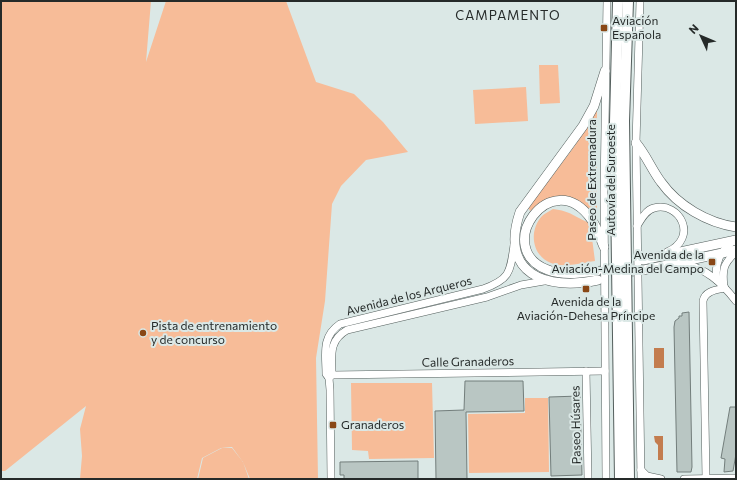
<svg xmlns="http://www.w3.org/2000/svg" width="737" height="480" font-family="Commissioner,sans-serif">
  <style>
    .green { fill: #f7bc98 }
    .water { fill: #c37c4e }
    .building { fill: #b9c6c3; stroke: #737e7c }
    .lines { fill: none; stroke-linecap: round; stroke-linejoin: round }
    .major-tunnel { stroke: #b7c2c0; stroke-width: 9; stroke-dasharray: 9 4.5; stroke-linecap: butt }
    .minor-casing { stroke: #545f5d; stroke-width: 8 }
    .major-casing { stroke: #545f5d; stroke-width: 10 }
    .highway-casing { stroke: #545f5d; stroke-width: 12 }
    .minor { stroke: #fff; stroke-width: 7 }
    .major { stroke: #fff; stroke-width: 9 }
    .highway { stroke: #fff; stroke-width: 10 }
    .poi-dot { fill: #894716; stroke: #dbe8e6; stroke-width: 1.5 }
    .labels { text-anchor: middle; stroke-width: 4; stroke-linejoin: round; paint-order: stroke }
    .poi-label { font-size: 12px; fill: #252a29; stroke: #dbe8e6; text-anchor: start }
    .street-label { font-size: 12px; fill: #252a29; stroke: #dbe8e6 }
    .neighbourhood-label { font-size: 13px; letter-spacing: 1px; fill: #252a29; stroke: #dbe8e6 }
  </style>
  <rect width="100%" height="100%" fill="#dbe8e6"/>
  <g class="green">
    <path d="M1,1H151L146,62L166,1H286L316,82L354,94L383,122L408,152L366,160L341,186L332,204L325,301L316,358L318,479H250L243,462L249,479H198L203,458L222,448H232L243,462L232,447L221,448L202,458L197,479H80L82,456L80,429L86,406L5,471H1Z"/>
    <path d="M539,65H558L560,103L540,104Z"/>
    <path d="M526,87L528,121L475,124L473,90Z"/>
    <path d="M597,108V214L595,217C573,191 556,189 530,211L528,207L574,147Z"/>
    <path d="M553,209C571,211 574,217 590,223L595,261C582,263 563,268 551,263C531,255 529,230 542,216C545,213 550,211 553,209Z"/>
    <path d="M351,383H432L434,458L369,459L368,451L352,450Z"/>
    <path d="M525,398H548L549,472L469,473L468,414L525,413Z"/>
  </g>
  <g class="water">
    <rect x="654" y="348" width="10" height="20"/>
    <path d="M654,436H663V460H658V445L655,442Z"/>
  </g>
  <g class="building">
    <path d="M689,312L692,467L691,472H677L674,327L675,321L679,318V316H682V313Z"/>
    <path d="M465,381H523L524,411L466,412L467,479H436L435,411L464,410Z"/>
    <path d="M580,396L582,475L551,476L549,397Z"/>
    <path d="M730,407H736V454L733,471L724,472L725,459L721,458Z"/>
    <path d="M418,461V479H344V475H340V462Z"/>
  </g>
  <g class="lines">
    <g class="major-tunnel">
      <path d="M597,271L643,260"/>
      <path d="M598,280L644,270"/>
    </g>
    <g class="minor-casing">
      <g id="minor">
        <path d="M640,1L636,143L641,479"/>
        <path d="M637,226C641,219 646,210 654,208C680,201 699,238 667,252"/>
        <path d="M681,263C706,268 721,282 736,301"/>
        <path d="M717,280C714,262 721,251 734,240"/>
        <path d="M724,287C722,270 723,264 736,252"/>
        <path d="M586,371L588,479"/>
        <path d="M332,375L605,371"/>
        <path d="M329,378L332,375C332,356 328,341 347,330L487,297L521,285L544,281"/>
        <path d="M641,470L647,476L661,479"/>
        <path d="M706,478L703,301C705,291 716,290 725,288"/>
        <path d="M331,479L330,390L329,378L326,374C326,354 321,337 340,324L483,289C510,279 510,273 514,245"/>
        <path d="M606,479L604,192L607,1"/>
        <path d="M684,479L736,478"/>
      </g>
    </g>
    <g class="major-casing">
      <g id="major">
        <path d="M636,143C646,155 652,170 661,182C678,206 708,223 736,227"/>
        <path d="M643,260L736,240"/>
        <path d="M644,270L736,250"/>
        <path d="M597,271C581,273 564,276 548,270C491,249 551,163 591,219C597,226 600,238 604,247"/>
        <path d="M598,280C546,291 499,274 520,212L583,126L594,106L605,71"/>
      </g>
    </g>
    <g class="highway-casing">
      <g id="highway">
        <path d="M618,1L615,122L620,479"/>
        <path d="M628,1L624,121L629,479"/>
      </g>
    </g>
    <use href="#minor" class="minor"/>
    <use href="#major" class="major"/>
    <use href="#highway" class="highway"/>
  </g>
  <g class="poi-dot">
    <rect x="600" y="24" width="8" height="8" rx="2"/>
    <rect x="708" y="258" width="8" height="8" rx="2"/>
    <rect x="582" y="285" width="8" height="8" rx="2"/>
    <circle cx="143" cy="333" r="4"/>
    <rect x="329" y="421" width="8" height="8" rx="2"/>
  </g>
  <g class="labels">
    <g class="poi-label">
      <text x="612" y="25">Aviación<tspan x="612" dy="14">Española</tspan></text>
      <text x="704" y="259" text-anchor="end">Avenida de la<tspan x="704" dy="14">Aviación-Medina del Campo</tspan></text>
      <text x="586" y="306" text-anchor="middle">Avenida de la<tspan x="586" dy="14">Aviación-Dehesa Príncipe</tspan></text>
      <text x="151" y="330">Pista de entrenamiento<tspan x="151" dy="14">y de concurso</tspan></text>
      <text x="341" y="429">Granaderos</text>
    </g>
    <g class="street-label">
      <text transform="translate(592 180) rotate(-90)" y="4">Paseo de Extremadura</text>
      <text transform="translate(611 180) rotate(-90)" y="4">Autovía del Suroeste</text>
      <text transform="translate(409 296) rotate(-14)" y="4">Avenida de los Arqueros</text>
      <text transform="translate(468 362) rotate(-1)" y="4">Calle Granaderos</text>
      <text transform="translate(576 425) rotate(-91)" y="4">Paseo Húsares</text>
    </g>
    <g class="neighbourhood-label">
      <text x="508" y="20">CAMPAMENTO</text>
    </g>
  </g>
  <rect width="737" height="480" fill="none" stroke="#252a29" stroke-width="4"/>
  <g transform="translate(701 36) rotate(314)" stroke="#dbe8e6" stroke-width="3" paint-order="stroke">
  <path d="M0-3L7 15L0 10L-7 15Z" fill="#252a29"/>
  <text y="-6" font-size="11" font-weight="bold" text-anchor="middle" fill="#252a29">N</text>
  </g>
</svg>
